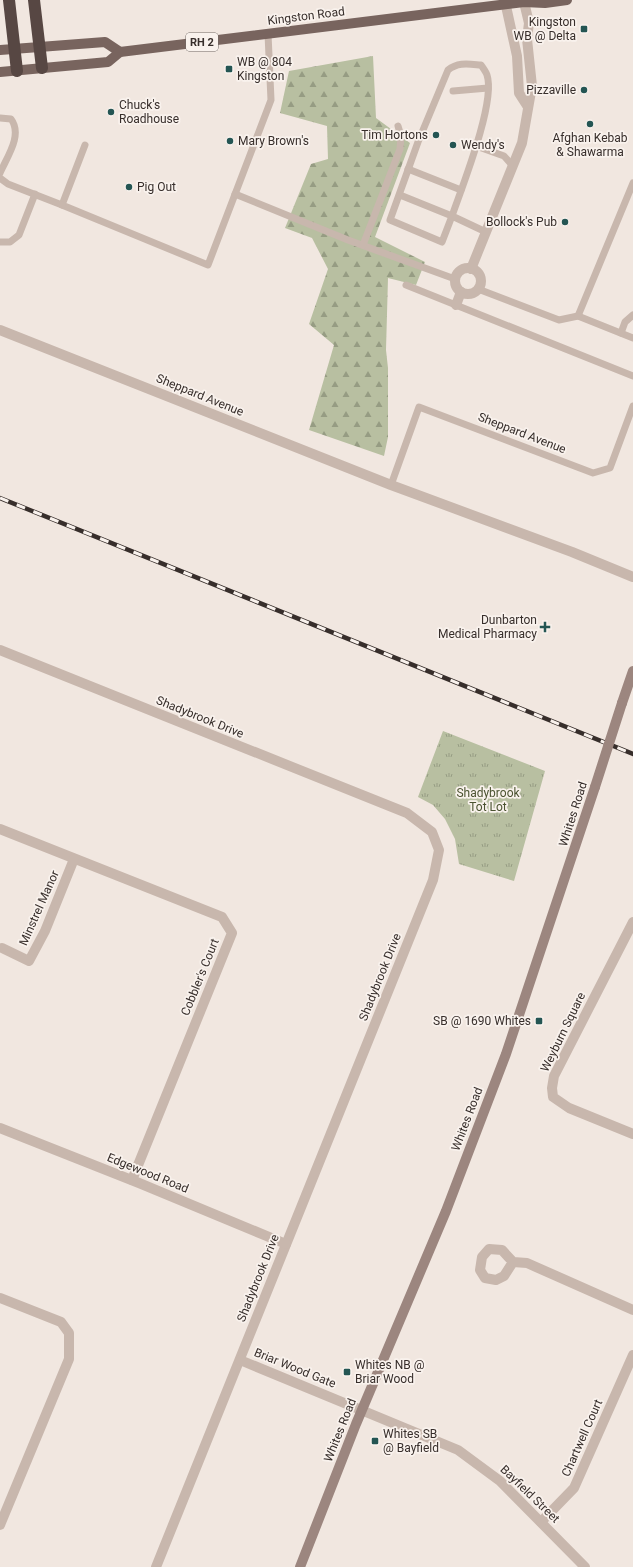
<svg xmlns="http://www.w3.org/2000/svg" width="633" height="1567" font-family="Roboto,sans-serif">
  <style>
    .forest { fill: url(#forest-firs) }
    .park { fill: url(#park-tufts) }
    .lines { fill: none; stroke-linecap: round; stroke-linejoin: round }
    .service { stroke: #c8b7ad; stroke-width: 7 }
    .minor { stroke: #c8b7ad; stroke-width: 10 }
    .tertiary { stroke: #c8b7ad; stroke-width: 10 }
    .secondary { stroke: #9c867f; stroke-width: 10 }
    .primary { stroke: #78645e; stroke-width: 10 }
    .motorway { stroke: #574743; stroke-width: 12 }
    .rail-casing { stroke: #372e2b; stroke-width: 4.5 }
    .rail { stroke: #f9f2ed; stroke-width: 3; stroke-dasharray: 9; stroke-linecap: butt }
    .secondary-bridge { stroke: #9c867f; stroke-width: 10 }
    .poi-dot { fill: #245553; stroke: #f9f2ed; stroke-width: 1.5 }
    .labels { text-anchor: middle; stroke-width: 3.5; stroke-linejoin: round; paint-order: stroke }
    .shield { fill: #f9f2ed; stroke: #716965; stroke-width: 1 }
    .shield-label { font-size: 11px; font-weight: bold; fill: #372e2b }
    .street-label { font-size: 12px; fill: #372e2b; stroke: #f9f2ed }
    .poi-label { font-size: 12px; fill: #372e2b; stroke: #f9f2ed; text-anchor: start }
    .park-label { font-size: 12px; fill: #4b5331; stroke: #f9f2ed }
  </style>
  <defs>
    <pattern id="forest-firs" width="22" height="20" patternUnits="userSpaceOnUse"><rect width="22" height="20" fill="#b8bfa1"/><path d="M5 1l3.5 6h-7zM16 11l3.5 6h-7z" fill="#969c83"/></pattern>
    <pattern id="park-tufts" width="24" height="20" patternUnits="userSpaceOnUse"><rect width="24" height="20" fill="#b8bfa1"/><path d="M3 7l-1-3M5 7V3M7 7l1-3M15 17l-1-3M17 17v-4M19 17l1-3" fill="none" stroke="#969c83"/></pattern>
  </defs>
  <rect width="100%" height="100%" fill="#f1e7e0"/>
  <path class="forest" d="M373,56L376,118L410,143L375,237L425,262L416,285L388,278L386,350L388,368V437L384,456L309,430L334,345L309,324L328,269L312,238L285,228L311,164L328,159L327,126L280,113L289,71Z"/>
  <path class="park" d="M443,731L545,771L514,881L459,864L455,839L445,819L433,805L418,797Z"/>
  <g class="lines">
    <g class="service">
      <path d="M453,91L488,88"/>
      <path d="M0,118L11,119C23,135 7,157 0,173"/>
      <path d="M85,145L62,205L208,265L271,100L268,34"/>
      <path d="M476,146L504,156L513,166"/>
      <path d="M408,169L461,190"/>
      <path d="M0,178L8,184L62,205"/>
      <path d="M235,194L348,240L455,279"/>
      <path d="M400,195L452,216C462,187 496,102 487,75C486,72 483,68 481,65C468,64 458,62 448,70L418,142L390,220L442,242L452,216L486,232"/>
      <path d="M0,242H10L19,235L35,194"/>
      <path d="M363,245L400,149L401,136L398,126"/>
      <path d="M406,285L633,376"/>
      <path d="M478,289L559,320L578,316L633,338"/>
      <path d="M578,316L633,183"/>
      <path d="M621,333L625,322L633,315"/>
      <path d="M391,485L419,407L593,473L610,468L633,406"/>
    </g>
    <g class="minor">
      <path d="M506,6L517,56L519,93L528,107"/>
      <circle cx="468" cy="281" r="13"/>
      <path d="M471,269L522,143L532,86L527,39L529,23L524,2"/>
      <path d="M456,305L461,292"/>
      <path d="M0,650L407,813L432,832L439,850L433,880L156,1567"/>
      <path d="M0,829L222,917L232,933L132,1180"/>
      <path d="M633,922L554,1076L552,1088L553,1097L569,1108L633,1134"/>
      <path d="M2,948L29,961L45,931L74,859"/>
      <path d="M0,1128L139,1183L286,1244"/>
      <path d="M513,1262L504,1276L496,1280L485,1278L480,1270L482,1257L489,1249L502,1250L513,1262L527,1263L633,1310"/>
      <path d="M0,1298L61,1322L69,1333V1359L0,1525"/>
      <path d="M240,1360L458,1450L500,1481L585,1567"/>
      <path d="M541,1522L574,1488L633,1355"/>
    </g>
    <path class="tertiary" d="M0,330L391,485L572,552L633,577"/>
    <g class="secondary">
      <path d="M622,703L633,671"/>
      <path d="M300,1567L356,1424L446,1211L506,1054L595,787"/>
    </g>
    <g class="primary">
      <path d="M0,50L105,42L120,52"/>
      <path d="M0,72L108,62L120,52L524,2L545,3L567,0"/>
    </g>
    <g class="motorway">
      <path d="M9,0L17,71"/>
      <path d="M34,0L42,68"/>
    </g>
    <g class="rail-casing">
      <path id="rail" d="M0,498L633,754"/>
    </g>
    <use href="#rail" class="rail"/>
    <path class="secondary-bridge" d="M595,787L622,703"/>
  </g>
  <g class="poi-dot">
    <rect x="580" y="25" width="8" height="8" rx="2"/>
    <rect x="225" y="65" width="8" height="8" rx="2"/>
    <circle cx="584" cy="90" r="4"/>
    <circle cx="111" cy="112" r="4"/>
    <circle cx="590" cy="124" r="4"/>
    <circle cx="436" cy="135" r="4"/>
    <circle cx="230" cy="141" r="4"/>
    <circle cx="453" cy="145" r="4"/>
    <circle cx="129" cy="187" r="4"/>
    <circle cx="565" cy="222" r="4"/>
    <path d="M543 621h4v4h4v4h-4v4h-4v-4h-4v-4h4z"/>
    <rect x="535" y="1017" width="8" height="8" rx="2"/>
    <rect x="343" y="1368" width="8" height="8" rx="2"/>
    <rect x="371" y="1437" width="8" height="8" rx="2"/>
  </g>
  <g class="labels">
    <rect class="shield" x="186" y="33" width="32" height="18" rx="3"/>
    <g class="shield-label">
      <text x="202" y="46">RH 2</text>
    </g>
    <g class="street-label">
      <text transform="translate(306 16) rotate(-7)" y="4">Kingston Road</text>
      <text transform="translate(200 395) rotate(22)" y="4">Sheppard Avenue</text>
      <text transform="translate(522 433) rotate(21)" y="4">Sheppard Avenue</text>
      <text transform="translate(200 717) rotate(22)" y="4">Shadybrook Drive</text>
      <text transform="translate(573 814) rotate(-72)" y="4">Whites Road</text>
      <text transform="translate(39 908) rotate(-66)" y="4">Minstrel Manor</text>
      <text transform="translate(200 977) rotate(-68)" y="4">Cobbler's Court</text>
      <text transform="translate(380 977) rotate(-68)" y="4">Shadybrook Drive</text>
      <text transform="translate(563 1032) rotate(-64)" y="4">Weyburn Square</text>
      <text transform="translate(467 1119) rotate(-69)" y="4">Whites Road</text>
      <text transform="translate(148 1173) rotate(22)" y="4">Edgewood Road</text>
      <text transform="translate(258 1278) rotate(-68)" y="4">Shadybrook Drive</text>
      <text transform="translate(295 1368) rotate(22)" y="4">Briar Wood Gate</text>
      <text transform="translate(340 1430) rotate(-68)" y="4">Whites Road</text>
      <text transform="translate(582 1438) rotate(-66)" y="4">Chartwell Court</text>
      <text transform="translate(530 1494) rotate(44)" y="4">Bayfield Street</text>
    </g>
    <g class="poi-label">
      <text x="576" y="26" text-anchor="end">Kingston<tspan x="576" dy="14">WB @ Delta</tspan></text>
      <text x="237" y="66">WB @ 804<tspan x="237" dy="14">Kingston</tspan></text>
      <text x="576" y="94" text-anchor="end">Pizzaville</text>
      <text x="119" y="109">Chuck's<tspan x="119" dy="14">Roadhouse</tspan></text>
      <text x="428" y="139" text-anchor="end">Tim Hortons</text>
      <text x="590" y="142" text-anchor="middle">Afghan Kebab<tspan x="590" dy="14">&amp; Shawarma</tspan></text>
      <text x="238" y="145">Mary Brown's</text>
      <text x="461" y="149">Wendy's</text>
      <text x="137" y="191">Pig Out</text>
      <text x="557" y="226" text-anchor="end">Bollock's Pub</text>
      <text x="537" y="624" text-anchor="end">Dunbarton<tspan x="537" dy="14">Medical Pharmacy</tspan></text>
      <text x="531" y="1025" text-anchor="end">SB @ 1690 Whites</text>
      <text x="355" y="1369">Whites NB @<tspan x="355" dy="14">Briar Wood</tspan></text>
      <text x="383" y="1438">Whites SB<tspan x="383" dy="14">@ Bayfield</tspan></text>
    </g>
    <g class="park-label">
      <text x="488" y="797">Shadybrook<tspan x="488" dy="14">Tot Lot</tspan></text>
    </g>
  </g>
</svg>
